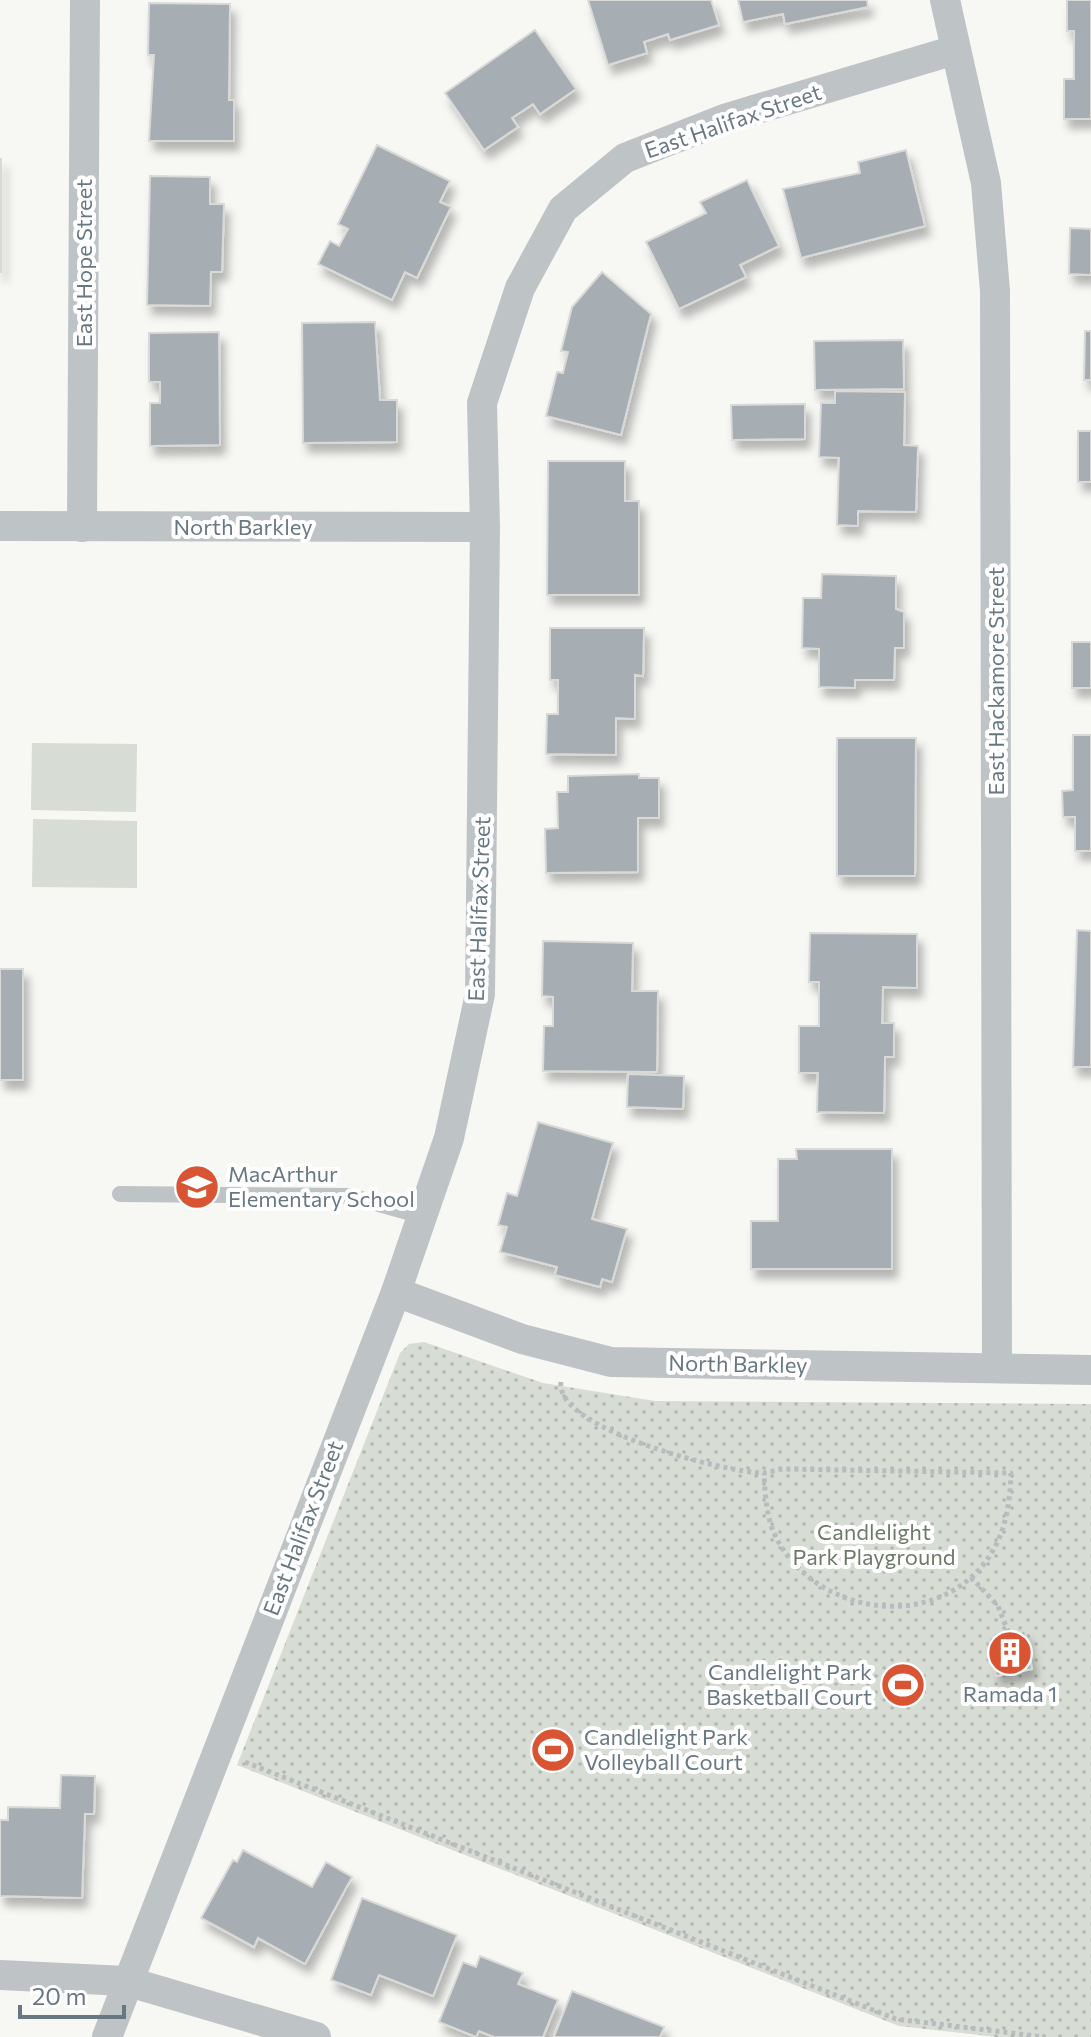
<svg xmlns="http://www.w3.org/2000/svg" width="1091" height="2037" font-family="Commissioner,sans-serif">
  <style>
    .grass { fill: #d7dcd4 }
    .park { fill: url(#park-dots) }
    .building { fill: #a6aeb3; stroke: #d9d9d7; stroke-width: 2; filter: url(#shadow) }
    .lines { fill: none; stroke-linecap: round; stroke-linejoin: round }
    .path { stroke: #b9bcbe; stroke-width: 5; stroke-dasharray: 4 4; stroke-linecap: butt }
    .service { stroke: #bec3c6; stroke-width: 16 }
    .minor { stroke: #bec3c6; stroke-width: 30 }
    .labels { text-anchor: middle; stroke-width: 8; stroke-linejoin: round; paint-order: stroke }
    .street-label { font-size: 22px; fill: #687883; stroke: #fff }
    .poi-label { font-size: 22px; fill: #687883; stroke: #fff; text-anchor: start }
    .park-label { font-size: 22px; fill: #6b7b66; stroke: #fff }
  </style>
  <defs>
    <pattern id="park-dots" width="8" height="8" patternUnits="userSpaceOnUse" patternTransform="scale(2)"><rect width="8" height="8" fill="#d7dcd4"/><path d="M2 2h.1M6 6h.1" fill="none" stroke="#b2b7b1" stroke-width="1.8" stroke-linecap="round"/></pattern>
    <filter id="shadow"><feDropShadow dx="5" dy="9" stdDeviation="4" flood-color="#0004"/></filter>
  </defs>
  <rect width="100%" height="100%" fill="#f7f7f4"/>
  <g class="grass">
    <path d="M32,743L137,744L136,812L31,810Z"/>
    <path d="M33,819L137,821V888L32,887Z"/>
  </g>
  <path class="park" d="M424,1342L543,1383L655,1401L1091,1404V2037H997L899,2026L237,1765L400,1353L409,1344Z"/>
  <g class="building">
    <path d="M588,0H711L719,25L670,40L668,34L644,42L647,53L608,65Z"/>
    <path d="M738,0H867L868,7L785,24L783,14L743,22Z"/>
    <path d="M1067,0H1091V119H1064V79H1074V31H1067Z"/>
    <path d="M149,3L230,4L229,100H234V141H149L154,55H148Z"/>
    <path d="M535,30L576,89L540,114L533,104L512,118L518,127L484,150L445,93Z"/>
    <path d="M377,145L450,181L440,202L451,207L417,278L405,272L392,300L318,264L330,241L339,246L348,229L338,224Z"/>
    <path d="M906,150L925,226L801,258L783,189L860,173L858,162Z"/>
    <rect x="0" y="159" width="1" height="113"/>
    <path d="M150,176L210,177V204H224L222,272H211L210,306L147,305Z"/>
    <path d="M747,180L779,246L740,265L746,277L679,309L646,242L706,213L700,202Z"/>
    <path d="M1070,228L1091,229V275L1069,274Z"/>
    <path d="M602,272L651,314L621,435L546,416L557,372L563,373L568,352L561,351L572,307Z"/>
    <path d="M375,322L380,400H397V442L303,443L302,323Z"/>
    <path d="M1085,331H1091V380H1084Z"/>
    <path d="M219,332L220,445L150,446V403H160V382H149V333Z"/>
    <path d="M903,340L904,389L815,390L814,341Z"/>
    <path d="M835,391L905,392L904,445L918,446L916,512L858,511V526L837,525L839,458L819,457L821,403H835Z"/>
    <path d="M805,404V439L732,440L731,405Z"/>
    <rect x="1078" y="431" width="13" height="51"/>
    <path d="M548,461H625V501H639V595H547Z"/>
    <path d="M822,574L896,576V609L904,612V648H895L894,680H855V688L819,687V649L802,648L803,598H821Z"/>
    <path d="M550,628H644L643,676L635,675V719L616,718V755L546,754L547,714H558V680H550Z"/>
    <rect x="1072" y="642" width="19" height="46"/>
    <path d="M1073,735H1091V851H1075V817H1063L1062,791L1073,790Z"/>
    <path d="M837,738H916L915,876H837Z"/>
    <path d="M639,774V778H659V818H638V872L546,873L545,829L558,828L557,792H568V776Z"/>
    <path d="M1077,930L1091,931V1067H1073Z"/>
    <path d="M810,933L917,934V988L883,987L882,1023H894V1057H885L884,1113L817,1112L818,1073H799V1026H819V982H809Z"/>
    <path d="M543,941L633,943L632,991H658L657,1072L543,1071L544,1026H553V997L542,996Z"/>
    <rect x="0" y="969" width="23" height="111"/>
    <path d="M628,1074L684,1076L683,1109L627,1107Z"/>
    <path d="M538,1122L613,1143L592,1219L627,1229L612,1282L602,1279L600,1287L555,1275L557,1267L500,1252L507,1227L498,1225L507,1193L517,1196Z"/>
    <path d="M796,1149H892V1269H751V1221H778V1159H797Z"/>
    <path d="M1025,1631L1032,1669L996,1676L989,1638Z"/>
    <path d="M61,1775L95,1776L94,1814H85L82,1898L0,1896V1820H8V1807L60,1808Z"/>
    <path d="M243,1850L312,1887L326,1862L352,1877L305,1964L258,1938L254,1947L201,1918L233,1860L237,1862Z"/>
    <path d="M362,1898L457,1935L433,1996L379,1975L371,1995L331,1980Z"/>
    <path d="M480,1956L523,1973L518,1984L558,2000L543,2037H494L479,2031L476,2037L439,2022L463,1962L476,1967Z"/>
    <path d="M572,1991L664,2027L660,2037H554Z"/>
  </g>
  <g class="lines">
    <g class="path">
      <path d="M561,1382C554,1429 727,1473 764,1473C770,1472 777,1470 783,1469L1011,1473C1010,1506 1005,1538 983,1565C926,1634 810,1612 774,1533C766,1515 765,1492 764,1473"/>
      <path d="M971,1577L998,1606L1009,1634"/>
      <path d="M245,1762L896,2019L1044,2037"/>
    </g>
    <path class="service" d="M120,1194L350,1196L422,1216"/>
    <g class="minor">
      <path d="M945,0L986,183L995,291L997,1367"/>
      <path d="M0,526L485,527"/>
      <path d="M82,527L85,0"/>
      <path d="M396,1292L522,1339L611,1362L1091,1370"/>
      <path d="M0,1975L126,1981L316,2037"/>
      <path d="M107,2037L396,1292L449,1138L480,994L485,527L482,403L520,288L563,209L625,158L727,118L955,50"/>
    </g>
  </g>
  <defs>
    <g id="school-disc" transform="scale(2.3)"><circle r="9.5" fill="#d85433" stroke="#fff"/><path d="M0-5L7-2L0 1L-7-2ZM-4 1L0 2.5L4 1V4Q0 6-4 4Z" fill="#fff"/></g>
    <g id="building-disc" transform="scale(2.3)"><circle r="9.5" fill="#d85433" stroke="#fff"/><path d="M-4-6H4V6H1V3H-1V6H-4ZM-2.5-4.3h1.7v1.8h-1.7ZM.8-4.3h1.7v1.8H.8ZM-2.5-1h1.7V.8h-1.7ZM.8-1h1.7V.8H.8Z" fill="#fff"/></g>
    <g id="stadium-disc" transform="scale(2.3)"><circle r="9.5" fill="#d85433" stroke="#fff"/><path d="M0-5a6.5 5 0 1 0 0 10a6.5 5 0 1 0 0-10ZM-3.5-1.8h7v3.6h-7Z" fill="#fff"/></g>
  </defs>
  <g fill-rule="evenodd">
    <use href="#school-disc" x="197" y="1187"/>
    <use href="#building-disc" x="1010" y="1653"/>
    <use href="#stadium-disc" x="903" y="1685"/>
    <use href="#stadium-disc" x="553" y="1750"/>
  </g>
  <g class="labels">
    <g class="street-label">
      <text transform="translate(733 121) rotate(-19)" y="8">East Halifax Street</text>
      <text transform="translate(84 263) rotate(-90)" y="8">East Hope Street</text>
      <text x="243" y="535">North Barkley</text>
      <text transform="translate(996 681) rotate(-90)" y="8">East Hackamore Street</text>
      <text transform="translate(479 909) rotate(-88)" y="8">East Halifax Street</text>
      <text transform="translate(738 1364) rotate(1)" y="8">North Barkley</text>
      <text transform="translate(303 1528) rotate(-69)" y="8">East Halifax Street</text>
    </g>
    <g class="poi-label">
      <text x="228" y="1182">MacArthur<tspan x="228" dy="25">Elementary School</tspan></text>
      <text x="872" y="1680" text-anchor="end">Candlelight Park<tspan x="872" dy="25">Basketball Court</tspan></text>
      <text x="1010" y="1702" text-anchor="middle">Ramada 1</text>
      <text x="584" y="1745">Candlelight Park<tspan x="584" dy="25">Volleyball Court</tspan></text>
    </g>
    <g class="park-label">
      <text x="874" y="1540">Candlelight<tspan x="874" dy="25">Park Playground</tspan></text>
    </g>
  </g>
  <path d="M20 2005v12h104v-12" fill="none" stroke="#687883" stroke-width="4"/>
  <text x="32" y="2005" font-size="24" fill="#687883" stroke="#ffffff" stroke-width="6" paint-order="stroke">20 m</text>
</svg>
